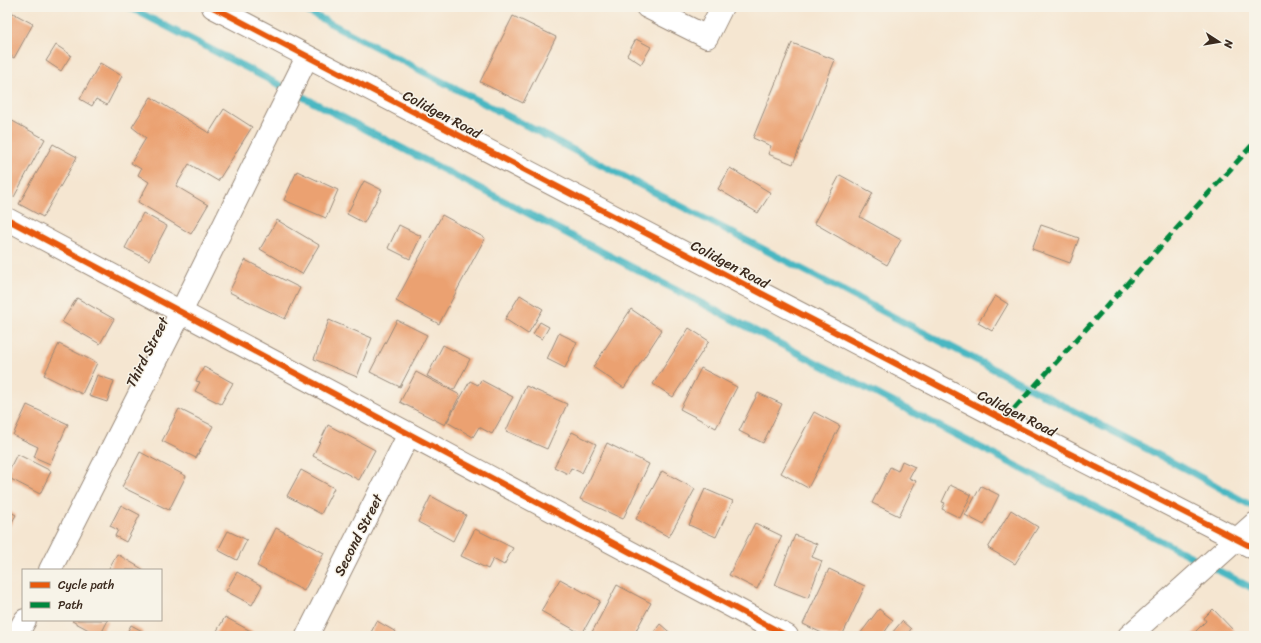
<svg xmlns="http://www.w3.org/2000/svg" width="1261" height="643" font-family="Sriracha,sans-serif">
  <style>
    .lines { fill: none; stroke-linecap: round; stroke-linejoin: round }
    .stream { stroke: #49b7c2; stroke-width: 7 }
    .building { fill: #eba171 }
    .minor-casing { stroke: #988878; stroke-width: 24 }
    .major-casing { stroke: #988878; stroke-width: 24 }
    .minor { stroke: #fff; stroke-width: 22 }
    .major { stroke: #fff; stroke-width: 22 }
    .quiet { stroke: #00873e; stroke-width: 5; stroke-dasharray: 10 5; stroke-linecap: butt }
    .cycleway-casing { stroke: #f7f3e8; stroke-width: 8 }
    .cycleway { stroke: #e8590c; stroke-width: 6 }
    .labels { text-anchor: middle; stroke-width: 3; stroke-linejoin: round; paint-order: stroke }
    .street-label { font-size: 14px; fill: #3b2a1e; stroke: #f7f3e8 }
  </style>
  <rect width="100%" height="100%" fill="#f7f3e8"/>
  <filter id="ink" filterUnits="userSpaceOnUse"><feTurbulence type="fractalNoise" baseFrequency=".025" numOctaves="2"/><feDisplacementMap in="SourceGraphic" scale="8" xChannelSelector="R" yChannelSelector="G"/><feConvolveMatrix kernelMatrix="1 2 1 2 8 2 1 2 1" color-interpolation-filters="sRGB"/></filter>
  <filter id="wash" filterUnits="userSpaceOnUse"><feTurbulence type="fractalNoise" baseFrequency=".012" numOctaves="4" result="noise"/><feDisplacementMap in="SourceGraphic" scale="16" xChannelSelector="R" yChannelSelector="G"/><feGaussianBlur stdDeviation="0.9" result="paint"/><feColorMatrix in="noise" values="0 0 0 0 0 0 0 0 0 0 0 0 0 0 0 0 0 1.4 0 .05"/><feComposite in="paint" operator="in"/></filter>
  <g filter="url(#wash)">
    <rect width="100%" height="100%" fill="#f5e6d1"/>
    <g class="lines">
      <g class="stream">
        <path d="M129,7L1254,589"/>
        <path d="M299,7L1191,472L1254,507"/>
      </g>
    </g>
    <g id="blocks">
      <g class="building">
        <path d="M11,12L33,24L14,58L7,54V20Z"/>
        <path d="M513,16L556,37L523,103L480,82Z"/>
        <path d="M636,39L651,47L641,64L627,55Z"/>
        <path d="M792,43L835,60L793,164L768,154L771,146L753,138Z"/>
        <path d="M56,45L71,55L61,71L46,61Z"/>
        <path d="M100,63L122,76L107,105L96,99L92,106L80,99Z"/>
        <path d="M151,97L209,133L224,109L252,127L218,181L189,164L176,186L208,205L191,234L138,202L149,182L138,175L141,169L131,163L146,138L132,127Z"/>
        <path d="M7,118L45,139L14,197L7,193Z"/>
        <path d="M53,144L77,157L43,217L19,204Z"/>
        <path d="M730,168L771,193L758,213L718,189Z"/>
        <path d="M297,171L338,190L326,218L284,200Z"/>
        <path d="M840,175L873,193L860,217L901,240L887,265L814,223Z"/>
        <path d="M364,181L382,190L364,223L347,214Z"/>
        <path d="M143,213L167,226L149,260L125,248Z"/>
        <path d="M442,215L485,238L439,324L396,301Z"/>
        <path d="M277,220L319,245L302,274L260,249Z"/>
        <path d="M399,225L421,236L410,259L388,248Z"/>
        <path d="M1041,225L1079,238L1070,263L1032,249Z"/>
        <path d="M245,260L300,288L285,319L229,292Z"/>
        <path d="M520,295L543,309L528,334L505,319Z"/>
        <path d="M995,296L1008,304L992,331L978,323Z"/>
        <path d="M77,298L114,319L100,344L62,322Z"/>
        <path d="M631,309L662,330L624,388L593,367Z"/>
        <path d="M329,320L372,338L357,377L314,359Z"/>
        <path d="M397,320L427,335L400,387L370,372Z"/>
        <path d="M540,322L549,327L542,339L533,334Z"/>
        <path d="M689,328L709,341L673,397L653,384Z"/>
        <path d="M559,333L577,342L565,368L547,359Z"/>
        <path d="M59,344L97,363L82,394L44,375Z"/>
        <path d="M443,345L470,359L454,390L427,376Z"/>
        <path d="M204,367L233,383L221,404L195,391L200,382L196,381Z"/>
        <path d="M701,368L737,387L716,428L680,409Z"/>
        <path d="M416,372L460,395L445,425L400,402Z"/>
        <path d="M97,375L114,381L107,402L89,396Z"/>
        <path d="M481,380L513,397L492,434L479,427L473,437L447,422L470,381L478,385Z"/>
        <path d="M526,386L567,404L547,449L506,431Z"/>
        <path d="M758,393L782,404L763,443L739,431Z"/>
        <path d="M27,405L68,424L50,464L34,457L38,447L13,435Z"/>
        <path d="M179,409L213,426L196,458L162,441Z"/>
        <path d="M814,412L840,426L808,488L781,473Z"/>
        <path d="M328,425L375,450L359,480L313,456Z"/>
        <path d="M572,432L596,444L582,473L571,468L568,474L554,467Z"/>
        <path d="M607,443L649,464L623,519L580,499Z"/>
        <path d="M140,452L186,476L169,510L122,487Z"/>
        <path d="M17,454L51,471L40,494L7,477V474Z"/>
        <path d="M902,461L915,467L909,478L916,481L899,516L872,503L890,467L898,471Z"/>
        <path d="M301,470L334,488L321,514L287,496Z"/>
        <path d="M662,471L695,489L669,537L636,519Z"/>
        <path d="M950,485L971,495L960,518L942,509L945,503L942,502Z"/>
        <path d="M981,486L999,495L984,525L965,515Z"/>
        <path d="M705,489L733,501L716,537L689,525Z"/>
        <path d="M431,496L466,515L453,541L418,522Z"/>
        <path d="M121,505L140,515L126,542L115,536L118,530L110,526Z"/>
        <path d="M7,510L16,515L7,531Z"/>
        <path d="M1011,510L1038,527L1015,564L988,548Z"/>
        <path d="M755,523L782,536L757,589L729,575Z"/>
        <path d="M276,528L324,553L304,591L257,566Z"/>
        <path d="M475,529L513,548L504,565L493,559L488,569L461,556Z"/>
        <path d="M228,531L247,540L237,560L218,550Z"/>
        <path d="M795,535L817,544L812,557L822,561L808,598L775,585Z"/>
        <path d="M117,554L144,570H108Z"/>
        <path d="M829,569L865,586L842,636H828L803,624Z"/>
        <path d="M237,572L262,586L252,605L226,591Z"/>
        <path d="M560,579L600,601L582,634L541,611Z"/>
        <path d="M617,585L651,603L633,636H595L591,634Z"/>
        <path d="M879,609L893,620L882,636H863L860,634Z"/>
        <path d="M1213,609L1234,631L1228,636H1191L1206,621L1204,618Z"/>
        <path d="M225,617L256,634L255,636H214Z"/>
        <path d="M73,620H108L100,636L72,621Z"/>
        <path d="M377,621L396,632L394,636H369Z"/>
        <path d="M902,621L911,629L906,636H895L892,633Z"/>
        <path d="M660,624L674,636H651Z"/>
        <path d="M131,625L144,632L141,636H125Z"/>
      </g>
    </g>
  </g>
  <g filter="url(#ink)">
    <use href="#blocks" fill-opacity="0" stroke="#988878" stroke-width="1"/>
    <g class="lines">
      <g class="minor-casing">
        <g id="minor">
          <path d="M213,7L1004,420L1254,548"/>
          <path d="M647,7L707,37L722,7"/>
          <path d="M7,219L787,636"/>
          <path d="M50,570L181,312L307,57"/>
          <path d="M16,636L25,620"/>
          <path d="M307,636L409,434"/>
        </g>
      </g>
      <g class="major-casing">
        <path id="major" d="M1129,636L1254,524"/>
      </g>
      <use href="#minor" class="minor"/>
      <use href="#major" class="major"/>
      <path class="quiet" d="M1004,420L1254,143"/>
      <g class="cycleway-casing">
        <g id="cycleway">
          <path d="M213,7L1004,420L1254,548"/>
          <path d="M7,219L787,636"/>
        </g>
      </g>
      <use href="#cycleway" class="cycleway"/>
    </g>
  </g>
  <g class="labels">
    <g class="street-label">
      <text transform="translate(442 114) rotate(28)" y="5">Colidgen Road</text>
      <text transform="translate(730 264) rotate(28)" y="5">Colidgen Road</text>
      <text transform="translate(147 352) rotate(-63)" y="5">Third Street</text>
      <text transform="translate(1017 413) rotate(27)" y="5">Colidgen Road</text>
      <text transform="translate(358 535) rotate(-63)" y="5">Second Street</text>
    </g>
  </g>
  <rect width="1261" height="643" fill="none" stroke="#f7f3e8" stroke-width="24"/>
  <rect x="22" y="569" width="140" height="52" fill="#f7f3e8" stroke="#aca397"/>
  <rect x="30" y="582" width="20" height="6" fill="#e8590c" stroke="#aca397"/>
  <text x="58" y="589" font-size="12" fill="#3b2a1e">Cycle path</text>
  <rect x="30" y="602" width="20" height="6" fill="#00873e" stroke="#aca397"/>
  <text x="58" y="609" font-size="12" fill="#3b2a1e">Path</text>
  <g transform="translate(1219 42) rotate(102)" stroke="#f7f3e8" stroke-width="3" paint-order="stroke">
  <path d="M0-3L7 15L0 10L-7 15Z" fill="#3b2a1e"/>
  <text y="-6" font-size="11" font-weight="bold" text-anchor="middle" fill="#3b2a1e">N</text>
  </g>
</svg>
